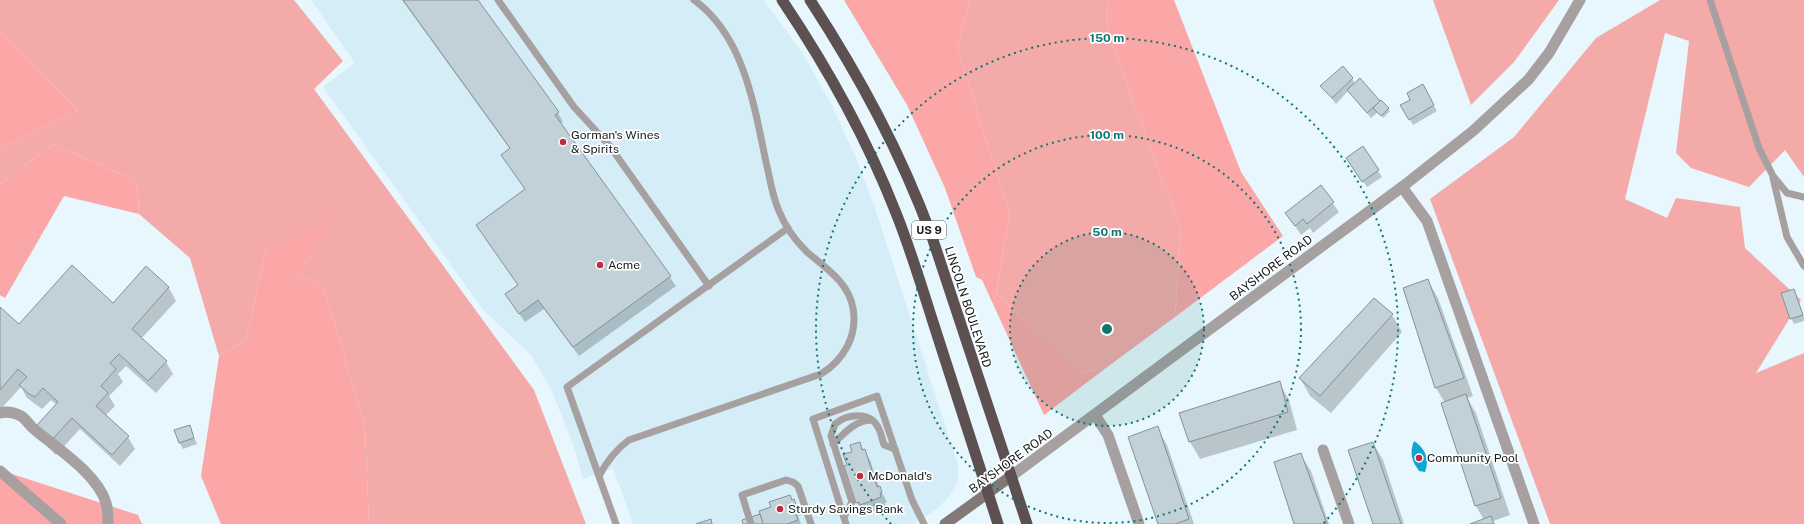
<svg xmlns="http://www.w3.org/2000/svg" width="1804" height="524" font-family="'Public Sans',sans-serif">
  <style>
    .built { fill: #d5edf7 }
    .green { fill: #f5aaaa }
    .forest { fill: #fba6a7 }
    .water { fill: #0ca8d3 }
    .shadow { fill: #0003 }
    .building { fill: #c2d1d7; stroke: #839298 }
    .lines { fill: none; stroke-linecap: round; stroke-linejoin: round }
    .service { stroke: #a7a0a0; stroke-width: 7 }
    .minor { stroke: #a7a0a0; stroke-width: 11 }
    .tertiary { stroke: #a7a0a0; stroke-width: 11 }
    .secondary { stroke: #827878; stroke-width: 11 }
    .trunk { stroke: #5d5050; stroke-width: 11 }
    .ring { fill: none; stroke: #0f766e; stroke-width: 2; stroke-dasharray: 2 4 }
    .poi-dot { fill: #be2d41; stroke: #fff; stroke-width: 1.5 }
    .labels { text-anchor: middle; stroke-width: 3.5; stroke-linejoin: round; paint-order: stroke }
    .shield { fill: #fff; stroke: #5a5f60; stroke-width: 1 }
    .shield-label { font-size: 11px; font-weight: bold; fill: #141a1c }
    .poi-label { font-size: 12px; fill: #141a1c; stroke: #fff; text-anchor: start }
    .street-label { font-size: 12px; fill: #141a1c; stroke: #fff }
    .centre { fill: #0f766e; stroke: #fff; stroke-width: 2 }
    .ring-label { font-size: 12px; text-anchor: middle; font-weight: bold; fill: #0f766e; stroke: #fff; stroke-width: 3.5; stroke-linejoin: round; paint-order: stroke }
  </style>
  <rect width="100%" height="100%" fill="#e7f7fd"/>
  <path class="built" d="M311,0H764L803,54L831,104L856,158L876,211L958,465V481L950,495L938,508L913,524H633L613,468L583,479L573,444L551,389L531,355L484,311L323,87L355,63Z"/>
  <g class="green">
    <path d="M0,0H294L343,61L314,89L534,390L586,524H369L365,426L324,288L298,274L336,220L266,249L246,340L219,356L190,258L139,214L137,181L53,144L0,184V149L78,110L0,31Z"/>
    <path d="M970,0H1107L1108,32L1181,231L1175,317L1106,368L1081,372L996,293L1010,213L957,49Z"/>
    <path d="M1433,0H1559L1514,62L1471,105Z"/>
    <path d="M1660,0H1804V177L1785,150L1749,187L1691,168L1676,153L1689,41L1665,33L1625,199L1667,218L1676,198L1740,207L1745,248L1801,300L1756,373L1804,353V524H1550L1430,199L1514,137L1596,38Z"/>
  </g>
  <g class="forest">
    <path d="M844,0H970L957,49L1010,213L996,293L1081,372L1106,368L1044,415L982,280L976,277L945,188L907,105Z"/>
    <path d="M1107,0H1174L1241,172L1283,236L1175,317L1181,231L1108,32Z"/>
    <path d="M0,31L78,110L0,149Z"/>
    <path d="M53,144L137,181L139,214L64,196L5,298L0,295V184Z"/>
    <path d="M337,219L298,274L324,288L365,426L369,524H221L201,476L219,356L246,340L266,249Z"/>
    <path d="M0,470L138,515L142,524H0Z"/>
  </g>
  <path class="water" d="M1414,441C1425,448 1430,459 1425,472L1419,471C1412,461 1409,454 1414,441Z"/>
  <g class="shadow">
    <path d="M402,0H476L558,113L563,122L560,124L676,286L579,356L544,309L525,322L512,304L519,286L477,226L526,190L502,155L510,149Z"/>
    <path d="M1352,78L1355,84L1388,108L1390,111L1383,118L1378,112L1371,118L1348,91L1336,104L1322,86Z"/>
    <path d="M1422,86L1437,111L1413,125L1402,105L1411,100Z"/>
    <path d="M1362,147L1382,177L1367,187L1351,164Z"/>
    <path d="M1320,186L1339,212L1313,233L1310,228L1301,235L1287,214Z"/>
    <path d="M146,268L169,288L176,301L141,339L166,362L173,374L156,393L126,366L118,374L123,382L109,396L115,406L105,416L128,437L135,449L120,466L80,429L56,455L43,442L57,405L51,400L42,409L27,398L21,387L0,410V308L19,325L113,305Z"/>
    <path d="M1428,281L1438,298L1473,396L1467,398L1476,413L1510,515L1493,521L1495,524H1473L1484,520L1476,506L1442,404L1445,403L1436,388Z"/>
    <path d="M1794,290L1804,317V321L1794,324L1791,318Z"/>
    <path d="M1392,315L1402,332L1331,413L1310,396L1300,378Z"/>
    <path d="M1279,382L1289,400L1297,430L1200,459L1190,442L1180,413Z"/>
    <path d="M189,426L197,444L183,449L179,442Z"/>
    <path d="M1157,428L1167,445L1194,524H1159Z"/>
    <path d="M859,443L870,460L879,487L887,502L885,503L886,507L866,514L865,511L862,512L857,502L848,466Z"/>
    <path d="M1373,443L1383,460L1404,524H1374Z"/>
    <path d="M1300,454L1311,471L1329,524H1295Z"/>
    <path d="M794,500L801,515L798,516L801,524H744Z"/>
  </g>
  <g class="building">
    <path d="M403,0H478L559,112L555,115L671,276L573,347L538,300L519,314L505,294L518,285L476,225L525,189L501,155L510,148Z"/>
    <path d="M1343,66L1353,78L1332,98L1320,86Z"/>
    <path d="M1360,78L1380,101L1367,113L1347,90Z"/>
    <path d="M1423,84L1434,105L1409,120L1400,105L1410,100L1407,93Z"/>
    <path d="M1381,100L1389,108L1381,116L1373,108Z"/>
    <path d="M1363,146L1379,170L1362,182L1346,158Z"/>
    <path d="M1321,185L1334,202L1307,224L1303,219L1295,226L1285,213Z"/>
    <path d="M72,265L113,303L146,266L169,287L132,329L167,361L148,381L119,354L110,363L116,369L101,386L108,393L96,406L129,436L112,455L72,418L49,443L35,430L38,424L58,402L43,388L35,397L29,394L19,385L27,377L18,369L0,390V307L19,324Z"/>
    <path d="M1428,279L1464,378L1435,388L1403,288Z"/>
    <path d="M1794,289L1803,315L1790,319L1781,293Z"/>
    <path d="M1374,298L1393,314L1320,396L1299,378Z"/>
    <path d="M1280,381L1288,412L1189,442L1179,413Z"/>
    <path d="M1466,394L1501,498L1475,506L1441,403Z"/>
    <path d="M190,425L194,438L179,443L174,430Z"/>
    <path d="M1158,426L1189,519L1175,524H1158L1128,437Z"/>
    <path d="M860,442L862,450L865,449L877,487L880,486L882,492L880,493L881,497L860,505L859,502L856,503L844,466L847,465L843,454L852,452L850,445Z"/>
    <path d="M1373,442L1401,524H1373L1348,450Z"/>
    <path d="M1301,453L1327,524H1294L1274,462Z"/>
    <path d="M790,495L792,500L794,499L796,505L793,506L798,520L787,524H763L759,511L771,507L769,502Z"/>
    <path d="M760,514L763,524H743L742,520Z"/>
    <path d="M1491,516L1494,524H1470Z"/>
    <path d="M711,519L712,524H696Z"/>
  </g>
  <g class="lines">
    <g class="service">
      <path d="M498,0L574,107L609,145L709,286"/>
      <path d="M1710,0L1759,148L1773,176L1787,193L1804,197"/>
      <path d="M1773,178L1787,237L1804,266"/>
      <path d="M833,444C845,433 854,421 871,420"/>
      <path d="M599,476C607,461 615,450 629,440L821,374C844,360 858,335 853,308C848,281 825,268 806,251C795,240 785,226 779,211C772,196 770,178 766,162C754,105 744,36 694,0"/>
      <path d="M844,517L852,502L831,436L835,424C847,414 869,411 878,427C881,432 882,439 884,445L895,449"/>
      <path d="M616,524L567,387L788,228"/>
      <path d="M751,524L742,495L786,480L793,482L798,486L811,524"/>
      <path d="M846,524L813,419L877,396L912,500L924,524"/>
    </g>
    <g class="minor">
      <path d="M1402,187L1427,221L1534,524"/>
      <path d="M0,413C7,411 15,413 21,416C26,419 29,425 34,429C55,447 98,474 106,503C108,509 108,518 108,524"/>
      <path d="M1095,415L1108,435L1139,524"/>
      <path d="M1323,450L1349,524"/>
      <path d="M0,471L61,524"/>
    </g>
    <path class="tertiary" d="M1010,477L1402,187L1473,131L1528,80L1549,53L1580,0"/>
    <path class="secondary" d="M945,524L1010,477"/>
    <g class="trunk">
      <path d="M782,0C827,67 867,139 896,213C910,248 921,284 932,319C954,388 976,456 998,524"/>
      <path d="M810,0C860,77 900,151 932,237L1027,524"/>
    </g>
  </g>
  <circle cx="1107" cy="329" r="97" fill="#0f766e" fill-opacity=".12"/>
  <g class="ring">
    <circle cx="1107" cy="329" r="97"/>
    <circle cx="1107" cy="329" r="194"/>
    <path d="M891 524A291 291 0 1 1 1323 524"/>
  </g>
  <g class="poi-dot">
    <circle cx="563" cy="142" r="4"/>
    <circle cx="600" cy="265" r="4"/>
    <circle cx="1419" cy="458" r="4"/>
    <circle cx="860" cy="476" r="4"/>
    <circle cx="780" cy="509" r="4"/>
  </g>
  <g class="labels">
    <rect class="shield" x="912" y="221" width="34" height="18" rx="3"/>
    <g class="shield-label">
      <text x="929" y="234">US 9</text>
    </g>
    <g class="poi-label">
      <text x="571" y="139">Gorman's Wines<tspan x="571" dy="14">&amp; Spirits</tspan></text>
      <text x="608" y="269">Acme</text>
      <text x="1427" y="462">Community Pool</text>
      <text x="868" y="480">McDonald's</text>
      <text x="788" y="513">Sturdy Savings Bank</text>
    </g>
    <g class="street-label">
      <text transform="translate(1271 268) rotate(-37)" y="4">BAYSHORE ROAD</text>
      <text transform="translate(968 307) rotate(72)" y="4">LINCOLN BOULEVARD</text>
      <text transform="translate(1011 461) rotate(-36)" y="4">BAYSHORE ROAD</text>
    </g>
  </g>
  <circle cx="1107" cy="329" r="6" class="centre"/>
  <g class="ring-label">
    <text x="1107" y="42">150 m</text>
    <text x="1107" y="139">100 m</text>
    <text x="1107" y="236">50 m</text>
  </g>
</svg>
